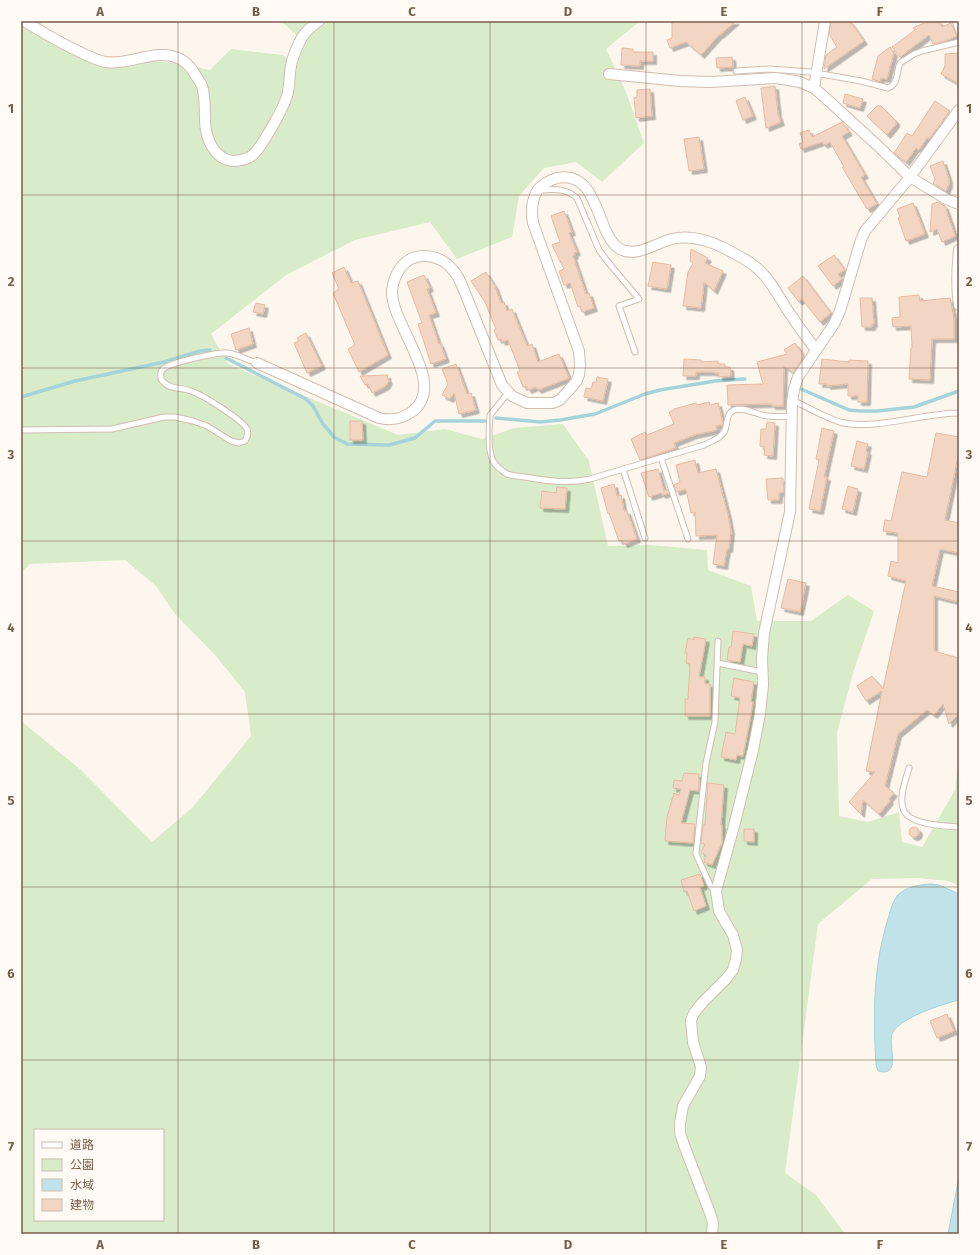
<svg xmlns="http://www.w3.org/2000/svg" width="980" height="1255" font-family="'Fira Sans','Noto Sans JP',sans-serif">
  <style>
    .green { fill: #d8ecc9; fill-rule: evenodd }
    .water { fill: #bfe3e8; stroke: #a5d3da }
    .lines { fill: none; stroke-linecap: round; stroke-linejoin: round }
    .stream { stroke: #a5d3da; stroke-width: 3.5 }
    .building { fill: #f3d5c3; stroke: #e6bba3; filter: url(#shadow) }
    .lane-casing { stroke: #d1beb0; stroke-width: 7 }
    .street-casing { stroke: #d1beb0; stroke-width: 12 }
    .lane { stroke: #fff; stroke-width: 5 }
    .street { stroke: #fff; stroke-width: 10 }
    .grid { fill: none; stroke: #7a5c4d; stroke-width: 1; stroke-opacity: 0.55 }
    .neatline { fill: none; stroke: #7a5c4d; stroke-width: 1.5 }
    .grid-label { font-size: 13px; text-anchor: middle; font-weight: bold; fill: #7a5c4d }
  </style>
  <defs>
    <filter id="shadow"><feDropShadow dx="3.5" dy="3.5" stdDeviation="0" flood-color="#0004"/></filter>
  </defs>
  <rect width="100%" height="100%" fill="#fdf6ec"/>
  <path class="green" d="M21,21H37L43,25L73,53L175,63L210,70L231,49L283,55L293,65L305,44L292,31L281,21H640L606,49L626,92L644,143L602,182L576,162L544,168L519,196L512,237L457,259L430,222L355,240L286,275L211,334L228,364L398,435L445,429L482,439L514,428L563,424L589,461L608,546L650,545L707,550L708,570L751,586L757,621H811L848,595L874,611L853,673L837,733L839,816L868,822L899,812L902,842L922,847L955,790L959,752V886L949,881L918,878L872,879L818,924L785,1173L816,1195L845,1234H21V721L81,770L152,842L193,807L251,736L245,692L216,656L175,614L156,586L125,560L30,564L21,573ZM35,1130H163V1220H35Z"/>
  <g class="water">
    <path d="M931,884L939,885L959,894V1000C943,1004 898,1018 892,1034C888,1045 902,1078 878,1071L876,1065C873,1017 873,969 887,922C890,913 892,901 899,894C908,886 919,885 931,884Z"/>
    <path d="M959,1177V1234H948Z"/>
  </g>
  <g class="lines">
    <g class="stream">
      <path d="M226,358L306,399L313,406L323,424L334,437L347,444L389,445L404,441L415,438L435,421H485"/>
      <path d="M801,389L849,410L860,411H878L914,407L959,391"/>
      <path d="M21,397L75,381L164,362L200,351L210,350"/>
      <path d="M496,418L540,422L560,420L595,414L645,394L660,390L715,381L745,379"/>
    </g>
  </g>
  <g class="building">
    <path d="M672,21H736L720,35V34L701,55L686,42L670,48L667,40L672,38Z"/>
    <path d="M831,21H850L864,41L824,69L826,55L837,47L829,34Z"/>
    <path d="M929,21H939L942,27L951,23L957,36L942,42L933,44L929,35L900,57L892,47L915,30L913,28Z"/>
    <path d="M890,47L894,53L887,79L881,78L880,82L872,79L878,56Z"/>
    <path d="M622,48L633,49V52H653V61H640V66L621,65Z"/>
    <path d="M959,53V84L941,74L945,66V54Z"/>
    <path d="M732,57L733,67L717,68L716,58Z"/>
    <path d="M775,86L778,114L781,122L766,128L761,88Z"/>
    <path d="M650,89L652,116L636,118L634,98L637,97V90Z"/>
    <path d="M845,94L863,99L860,108L843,103Z"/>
    <path d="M745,97L753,116L743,120L736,101Z"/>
    <path d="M935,101L950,111L929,139L927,138L919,150L916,148L906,162L894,153L907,133L912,136Z"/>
    <path d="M877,106H881L896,121V124L887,135L867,116Z"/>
    <path d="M842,122L849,132L842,136L865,175L861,177L877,204L867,209L842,167H844L830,142L824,145L822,142L801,149L799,144L803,142L800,133L809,130L812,137Z"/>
    <path d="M699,137L704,169L689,171L684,139Z"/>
    <path d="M943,161L949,179V184L946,191L933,183L935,179L930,166Z"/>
    <path d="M938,202L945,206L955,236L942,242L937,229L930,232L932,204Z"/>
    <path d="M913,203L925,234L906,241L898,218L900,217L897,209Z"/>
    <path d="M564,211L572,232L569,233L577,252L574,253L575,255L573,256L586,294L589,293L594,308L582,312L580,306L578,307L570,283L564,285L559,271L564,269L552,245L560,242L551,216Z"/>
    <path d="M691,249L708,258L705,263L723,271L714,291L704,282L701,308L683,306L688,272L693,263L690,261Z"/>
    <path d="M834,255L845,270L838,274L842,279L833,286L818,266Z"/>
    <path d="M653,262L671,265L667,289L648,286Z"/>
    <path d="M344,267L351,283L358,281L388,355L359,372L348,349L355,345L333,293L339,289L332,273Z"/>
    <path d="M486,272L495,286L501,303L504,302L507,311L512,309L527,346L532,344L538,362L559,354L569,378L538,390L536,387L528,390L526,386L523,387L517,372L520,371L508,340L502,342L501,339L498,340L494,330L496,329L485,302L471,281Z"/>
    <path d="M424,275L430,288L427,289L436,313L429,315L439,344L440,343L446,359L431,364L418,324L422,323L407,282Z"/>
    <path d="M803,276L831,313L820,322L802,299L799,302L788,288Z"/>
    <path d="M919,295L920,301L950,298L954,319V339H932L930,380L909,379L911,348H912L911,326L893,327L892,318L900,317L899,297Z"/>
    <path d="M860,298H872L874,324H872V327H862Z"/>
    <path d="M256,303L265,305L263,314L253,312Z"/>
    <path d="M249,328L253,344L236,350L231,334Z"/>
    <path d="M306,333L322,366L307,373L294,343L299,341L297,338Z"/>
    <path d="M795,343L804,356L793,373L784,366L783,406H772V404H766L728,405L727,385L763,384L757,362L787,354L784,350Z"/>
    <path d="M684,359L701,360V362L718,361V364H725V367H730L731,376L719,377V373H714V372H696V376H683Z"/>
    <path d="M822,359L849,362V360L868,361L867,402H858V396H848V384L827,386V384H819Z"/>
    <path d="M456,364L467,394L471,393L476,410L459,414L454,393L450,399L442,395L448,384L442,369Z"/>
    <path d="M388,375L387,377L389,381L386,386L372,393L368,384L365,385L360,376Z"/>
    <path d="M597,377L608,379L603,401L584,397L586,388L591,389L593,382H596Z"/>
    <path d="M709,402L710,405L718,403L723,423L722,425L716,426L717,430L694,435L674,443L676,448L640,460L631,439L645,432L647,435L674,424L669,412L674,410V409L696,403L697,405Z"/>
    <path d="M350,421H362L363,440H350Z"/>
    <path d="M767,422L775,423L773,456L764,455L765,447L760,446L761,429H766Z"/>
    <path d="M822,428L834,431L824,477H827L820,511L809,509L819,460L816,459Z"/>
    <path d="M936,433L959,437V451L945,520L959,523V553L940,549L932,586L959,592V602L934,596V651L959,658V714L949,724L943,704L934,715L927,710L898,734L885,786L894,793L889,799L890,801L879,814L863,800L861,814L849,802L875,772L866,771L882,691L866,701L857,686L872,676L883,689L906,581L888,576L891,561L898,563V533L883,531L885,520L891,521L902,472L927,477Z"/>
    <path d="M857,441L868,444L866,451L868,452L864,469L851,466Z"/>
    <path d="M695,460L698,473L716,469L728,515L731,531L729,549H727L724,566L713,564L717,535L696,536L695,512L691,513L686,489L676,492L674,485L680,482L676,465Z"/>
    <path d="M658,469L664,491L667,489L669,493L662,495L661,493L649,497L641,473Z"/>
    <path d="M783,478L784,492L779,493V500H768L766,479Z"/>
    <path d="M614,484L617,496L621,495L624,511H627L637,539L624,544L622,540L619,541L609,513L608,514L601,488Z"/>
    <path d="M848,486L858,489L853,512L842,509Z"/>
    <path d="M557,487L567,488L565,509L540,508L542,491L556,493Z"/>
    <path d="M788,579L806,583L800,612L781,608Z"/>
    <path d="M733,631L754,634L752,646L743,644L740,662L727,660L729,647H731Z"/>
    <path d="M694,637L706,639L699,677H705V684H710V716H685V699H688L690,664L686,663L687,653H685L688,638L694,640Z"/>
    <path d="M734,678L754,682L751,702H753L750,720L743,756L737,755L736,760L721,757L726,732L735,734L740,698L731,696Z"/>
    <path d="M684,773L699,774V791L690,790L681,823L695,824L693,843L665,841L667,817L674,793L679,795L681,789L673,788L674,780L682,781Z"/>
    <path d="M708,783L724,785L721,825H722V843L712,865L704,862L706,855L701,853L705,844L701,843L703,825H705Z"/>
    <circle cx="914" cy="832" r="5"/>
    <path d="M744,829H754V842L744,841Z"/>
    <path d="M700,874L704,886L700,887L706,906L694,911L687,891L684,892L681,880Z"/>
    <path d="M947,1014L954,1031L937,1038L930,1021Z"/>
  </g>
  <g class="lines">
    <g class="lane-casing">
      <g id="lane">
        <path d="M955,21L959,32"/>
        <path d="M736,71L769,69L810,72L861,81L888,88C899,84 896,72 900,63L914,54L922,51L959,42"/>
        <path d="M539,190C553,189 566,188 577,198L599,250L608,262L639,299L619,306L635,352"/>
        <path d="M508,393L490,415C489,427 488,451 493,461C496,466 502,471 507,474C512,476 519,476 525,477C546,481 569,484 590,479L704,445C710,442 720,439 724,432C728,426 725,414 734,410C744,406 757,415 767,416C775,417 784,416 792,417"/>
        <path d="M792,400C808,407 823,417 840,422C874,431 922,413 959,413"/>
        <path d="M21,430L112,429L164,417H175L193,421L207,426L231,441L239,443L245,441C247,437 249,434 247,429C241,419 203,395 191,391C180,387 168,390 161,379C161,377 160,372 162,370C167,363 217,352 227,353C237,354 247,360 257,363"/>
        <path d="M661,458L688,539"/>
        <path d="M623,469L645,538"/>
        <path d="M718,663L762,672"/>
        <path d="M909,768C906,779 899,796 903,808C907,825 944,826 959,827"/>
        <path d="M716,891L711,887L696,854L706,763L715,722L718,641"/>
      </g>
    </g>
    <g class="street-casing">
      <g id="street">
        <path d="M24,21C42,32 60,43 80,52C88,56 96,60 105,62C130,66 158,46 182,60C188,64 193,70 196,76C198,79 201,83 202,86C208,105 201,125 210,143C215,153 223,161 235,161C242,160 249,159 254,154C264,143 283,109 287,96C290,86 289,76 291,66C292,58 296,50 299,43C303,33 311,27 319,21"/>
        <path d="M609,74L680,81L710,82L776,78L800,82L814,88L830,102L877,145L910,177L946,199L959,204"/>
        <path d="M814,88L825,21"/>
        <path d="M959,250C957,269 956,286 959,305"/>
        <path d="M257,363L379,418C392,421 402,419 413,411C448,383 390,324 392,290C393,282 396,274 401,267C415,250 440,254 453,270C457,274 459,279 461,283L502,385L512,396L527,403H553L560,400L576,382L579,375L580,366L579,351L533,223C531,212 531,202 537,191C541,185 550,180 557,178C600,169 596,236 620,249C636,258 656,243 672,239C689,235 707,240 722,247C735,254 747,259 758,269C773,282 781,302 793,318C800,329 808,339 816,350"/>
        <path d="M712,1234L713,1223L710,1213L684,1145L680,1133V1123L683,1106L700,1076L701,1067L693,1042L691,1020L694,1013L703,1002L726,979L733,970L736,959L737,950L733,935L719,911L716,891L734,826L753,750L760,714L763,685L762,658L764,633L790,512L792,403L794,389L798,377L834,324L840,311L861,240L865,231L910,177L959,110"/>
      </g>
    </g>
    <use href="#lane" class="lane"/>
    <use href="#street" class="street"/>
  </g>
  <path class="grid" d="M178,21V1234M334,21V1234M490,21V1234M646,21V1234M802,21V1234M21,195H959M21,368H959M21,541H959M21,714H959M21,887H959M21,1060H959"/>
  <rect width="980" height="1255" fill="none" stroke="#fffaf3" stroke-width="44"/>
  <rect x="34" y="1129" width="130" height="92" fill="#fffaf3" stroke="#cabbb1"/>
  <rect x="42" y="1142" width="20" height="6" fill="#ffffff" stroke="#cabbb1"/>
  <text x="70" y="1149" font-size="12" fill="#7a5c4d">道路</text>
  <rect x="42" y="1159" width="20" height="12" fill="#d8ecc9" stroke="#cabbb1"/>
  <text x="70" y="1169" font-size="12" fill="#7a5c4d">公園</text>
  <rect x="42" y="1179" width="20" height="12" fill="#bfe3e8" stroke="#cabbb1"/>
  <text x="70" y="1189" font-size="12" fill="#7a5c4d">水域</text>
  <rect x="42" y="1199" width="20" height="12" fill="#f3d5c3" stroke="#cabbb1"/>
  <text x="70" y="1209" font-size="12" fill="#7a5c4d">建物</text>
  <rect x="22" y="22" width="936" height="1211" class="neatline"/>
  <g class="grid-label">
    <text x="100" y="16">A</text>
    <text x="256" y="16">B</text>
    <text x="412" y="16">C</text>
    <text x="568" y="16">D</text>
    <text x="724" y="16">E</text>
    <text x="880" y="16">F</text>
    <text x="11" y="113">1</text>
    <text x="969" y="113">1</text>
    <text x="11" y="286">2</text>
    <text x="969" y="286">2</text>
    <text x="11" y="459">3</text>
    <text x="969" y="459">3</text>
    <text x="11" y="632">4</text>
    <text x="969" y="632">4</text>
    <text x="11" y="805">5</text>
    <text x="969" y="805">5</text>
    <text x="11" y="978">6</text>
    <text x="969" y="978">6</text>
    <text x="11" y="1151">7</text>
    <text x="969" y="1151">7</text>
    <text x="100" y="1249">A</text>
    <text x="256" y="1249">B</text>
    <text x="412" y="1249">C</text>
    <text x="568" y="1249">D</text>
    <text x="724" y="1249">E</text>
    <text x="880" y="1249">F</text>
  </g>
</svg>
